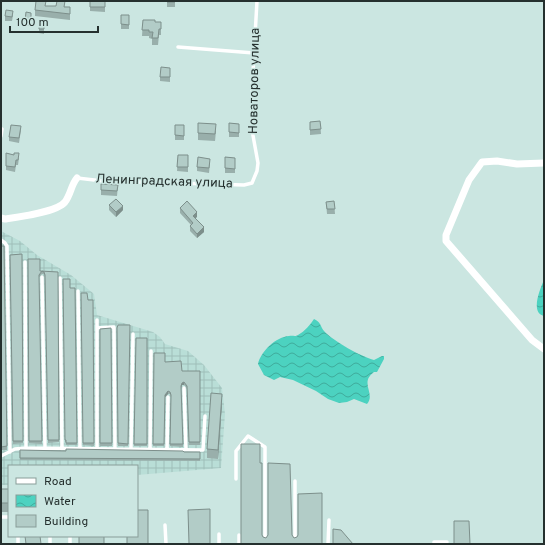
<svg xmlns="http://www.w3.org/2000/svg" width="545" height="545" font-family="Overpass,sans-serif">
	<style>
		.industrial { fill: url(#industrial-grid) }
		.water { fill: url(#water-waves) }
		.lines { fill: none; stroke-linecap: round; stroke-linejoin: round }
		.service { stroke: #fff; stroke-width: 3.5 }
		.minor { stroke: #fff; stroke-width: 7 }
		.wall { fill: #99afab }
		.shaded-wall { fill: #7d8f8b }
		.building { fill: #b2ccc7; stroke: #7d8f8b }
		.labels { text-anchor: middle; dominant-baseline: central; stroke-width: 3; stroke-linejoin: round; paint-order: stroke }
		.street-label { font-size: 13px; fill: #25302e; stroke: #cbe6e1 }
	</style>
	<defs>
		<pattern id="industrial-grid" width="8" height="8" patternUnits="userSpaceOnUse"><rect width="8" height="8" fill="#b9ded7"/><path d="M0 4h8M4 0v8" fill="none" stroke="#9fbfb9"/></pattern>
		<pattern id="water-waves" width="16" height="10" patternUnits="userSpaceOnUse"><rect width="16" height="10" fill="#4cd2c0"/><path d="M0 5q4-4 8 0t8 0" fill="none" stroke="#3fab9c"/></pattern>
	</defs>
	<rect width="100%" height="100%" fill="#cbe6e1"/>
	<path class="industrial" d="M1 231 20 241 37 255 71 275 94 294 97 315 153 332 160 337 165 344 188 351 204 365 222 388 225 414 221 468 137 475V466H9V485H1Z"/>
	<path class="water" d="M544 280V316C530 313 540 289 544 280Z
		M314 319C321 322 320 326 324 331 333 341 362 357 374 360L382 356H384V359L377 372H374C359 383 376 393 367 404L354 399 347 402 339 403 328 399 316 391 293 380 280 377 274 380 264 375 258 364C261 351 276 337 289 336 293 335 295 337 298 335 305 331 310 325 314 319Z"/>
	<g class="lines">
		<path class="service" d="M178 47 254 53
			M1 136 2 129
			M77 178 103 181 244 185 252 183 257 171 258 163 252 130V89L257 1
			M1 240 5 243 7 246 10 452
			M25 262 26 448
			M42 277 45 449
			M60 278 62 449
			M78 291 80 449
			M97 328 114 327 115 449
			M184 388 186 450
			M97 449V320
			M131 449 133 334
			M150 450 151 351
			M167 450 168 397
			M1 456 15 449 26 448 203 450 205 416
			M236 479V451L248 436 265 447V544
			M295 481V544
			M1 517H9
			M165 525 166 544
			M239 535V544
			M18 536V544
			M50 536V544
			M70 536V544
			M219 544V534
			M328 544 329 520
			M434 544V542H447"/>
		<path class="minor" d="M544 163 517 164 497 161 482 162 469 180 446 235V241L532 340 544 349
			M1 218 5 219C19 217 57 212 65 202 71 194 71 185 77 178"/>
	</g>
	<path class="wall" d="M90 1H105V12L90 11Z
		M167 1H175V7H167Z
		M46 6 70 7V20L35 16V10Z
		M26 12 31 13V26H25Z
		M13 15 12 21H5V16Z
		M121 15H129V29H121Z
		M143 20 155 22H161V35H159L158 45H152V39L149 38V36H142Z
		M39 21 44 26V34L39 33Z
		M170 72V82L160 81V77Z
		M320 121 321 134 310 135V122Z
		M229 123 239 124V137H229Z
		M175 125H184V140H175Z
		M21 130 19 143 9 141V137Z
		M216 131 215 141 198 140V133Z
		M6 153 19 158 18 165H16L15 172 6 170Z
		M178 155H188V172L177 171Z
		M225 157 235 158V173H225Z
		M210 163 209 173 197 171V167Z
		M101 184 118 185 117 196 101 195Z
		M334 201 335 214H327L326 202Z
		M109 205 123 210 116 217 109 210Z
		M180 208 197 217 195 218 204 232 197 238 190 231V226L191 225 180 213Z
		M1 246H4L7 450H1Z
		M22 254 23 443 13 444 10 255Z
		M28 259 40 271 58 272 59 442 48 443 45 277 44 274H42L39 277 42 444 29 443Z
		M63 279 70 288H75L77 445H66V442H65Z
		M81 293 88 300H93L94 446 83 445Z
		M130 325 128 446H118L117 330Z
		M111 328 112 446H100V329Z
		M136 338H147V446H134Z
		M154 353 165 362 182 371H200V445H189L187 388 184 385H182L181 388 183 447 170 446 171 397 170 394H168L165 397 164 446H153Z
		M222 403 218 459 207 458V449Z
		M20 450 200 452V461L20 460Z
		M1 489H9V512H1Z"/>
	<path class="shaded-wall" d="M123 206V210L116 217V212Z
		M197 212V217L193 220V216Z
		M204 227V232L197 238V234Z
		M184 382V385H182L181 388V386L182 383Z
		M168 391V394L165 397 164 446 165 395Z
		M222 394V403L218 459V450Z"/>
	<path class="building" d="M36 1H46L45 6H56L57 1H65L64 7H70V14L35 10Z
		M90 1H105V7H90Z
		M167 1H175V2H167Z
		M6 10 13 11 12 17 5 16Z
		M26 12 31 13V21H25Z
		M121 15H129V25L121 24Z
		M143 20H155V22H161V29H159L158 38H152L153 32H149V30H142Z
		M39 21H44V29H39Z
		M161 67 170 68V77H160Z
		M320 121 321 129 310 130V122Z
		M198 123 216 124 215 134 198 133Z
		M229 123 239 124V133L229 132Z
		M11 125 21 126 19 138 9 137Z
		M175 125H184V136L175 135Z
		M6 153 14 155V153H19L18 160H16L15 167 6 166Z
		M178 155H188V167H177Z
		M198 157 210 159 209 168 197 167Z
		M225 157 235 158V169L225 168Z
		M101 184 118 185 117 191 101 190Z
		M116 199 123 206 116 212 109 205Z
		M187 201 197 212 193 216 204 227 197 234 190 226 193 223 180 208Z
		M334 201 335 209H327L326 202Z
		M1 246H4L7 446 1 447Z
		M22 254 23 441H13L10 255Z
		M28 259H40V271L58 272 59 440H48L45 275 44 272 42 271 39 275 42 441H29Z
		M63 279H70V288H75L77 443H66V440H65Z
		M81 293H87L88 300H93L94 443H83Z
		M118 325H130L128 444 118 443 117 328Z
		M111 328 112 443H100V329Z
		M136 338H147V444H134Z
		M154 353H165V362L181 361 182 371H200V442H189L187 386 184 382 182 383 181 386 183 444H170L171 395 170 392 168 391 165 395 164 444H153Z
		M211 393 222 394 218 450 207 449Z
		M241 444H260V463H262V535L263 537 266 538 268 535V463L290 464 292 535 294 538 297 537 298 535V494L322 493V544H241Z
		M66 449 183 451 184 452H200V459L20 458V450L66 451Z
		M1 489H9V503H1Z
		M210 509V544H189L188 510Z
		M137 510H148V544H127V536H137Z
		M454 521H469L470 544H454Z
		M333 529 341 530 353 544H333Z
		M25 536H40L41 544H26Z
		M79 536H104V544H79Z"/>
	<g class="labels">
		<g class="street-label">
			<text transform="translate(255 81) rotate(-89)">Новаторов улица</text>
			<text transform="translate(164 182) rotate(2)">Ленинградская улица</text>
		</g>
	</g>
	<rect width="545" height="545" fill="none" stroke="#25302e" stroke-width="4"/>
	<rect x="8" y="465" width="130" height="72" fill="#cbe6e1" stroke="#899d99"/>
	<rect x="16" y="478" width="20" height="6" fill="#ffffff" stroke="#899d99"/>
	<text x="44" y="485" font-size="12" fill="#25302e">Road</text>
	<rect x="16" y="495" width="20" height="12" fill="url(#water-waves)" stroke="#899d99"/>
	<text x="44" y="505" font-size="12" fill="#25302e">Water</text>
	<rect x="16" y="515" width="20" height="12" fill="#b2ccc7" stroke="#899d99"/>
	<text x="44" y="525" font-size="12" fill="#25302e">Building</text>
	<path d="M10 26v6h88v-6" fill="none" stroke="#25302e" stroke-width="2"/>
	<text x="16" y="26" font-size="12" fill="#25302e" stroke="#cbe6e1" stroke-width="3" paint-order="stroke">100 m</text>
</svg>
